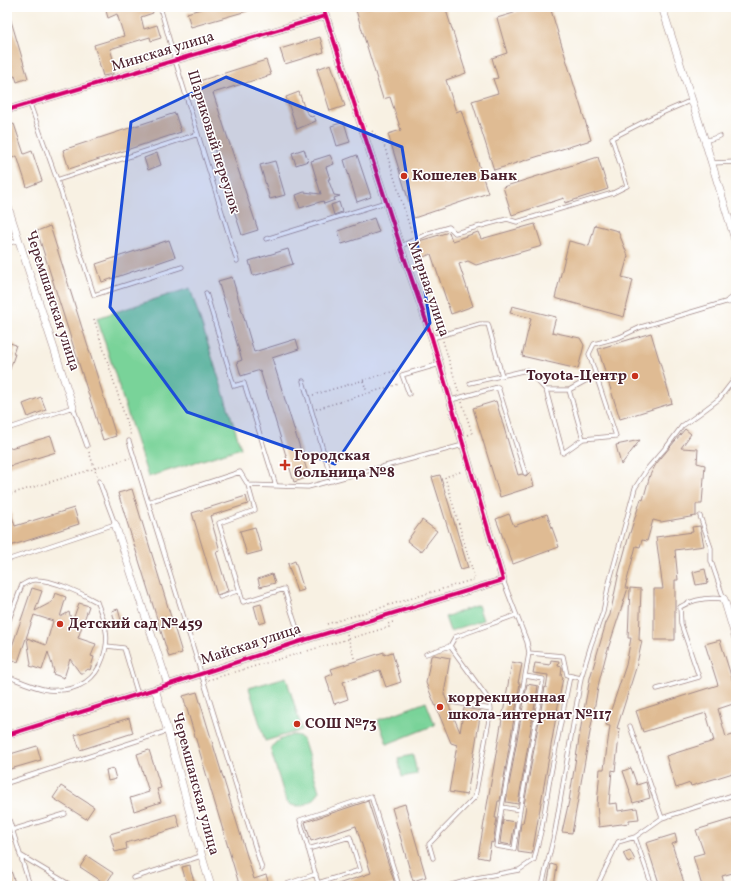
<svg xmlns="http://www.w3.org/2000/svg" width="743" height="893" font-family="Vollkorn,serif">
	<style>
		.green { fill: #79d399; stroke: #627962 }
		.building { fill: #dfbb93 }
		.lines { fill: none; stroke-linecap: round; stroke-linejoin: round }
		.lane-casing { stroke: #a18887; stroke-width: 5 }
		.street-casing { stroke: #a18887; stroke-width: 8 }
		.path { stroke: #a18887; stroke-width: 1.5; stroke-dasharray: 1 3; stroke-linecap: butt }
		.lane { stroke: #fff; stroke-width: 3.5 }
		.street { stroke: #fff; stroke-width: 7 }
		.cycleway-casing { stroke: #fff; stroke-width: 6 }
		.cycleway { stroke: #d6006c; stroke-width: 4 }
		.marked { fill: #1d4ed8; fill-opacity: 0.2; stroke: #1d4ed8; stroke-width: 3; stroke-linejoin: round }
		.poi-dot { fill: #c8321e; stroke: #fff; stroke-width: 1.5 }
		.labels { text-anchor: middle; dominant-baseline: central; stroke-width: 3; stroke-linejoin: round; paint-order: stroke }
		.street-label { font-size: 15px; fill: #4a1f2b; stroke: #fff }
		.poi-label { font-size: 15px; font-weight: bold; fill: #4a1f2b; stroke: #fff; text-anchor: start }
	</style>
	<rect width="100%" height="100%" fill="#fff"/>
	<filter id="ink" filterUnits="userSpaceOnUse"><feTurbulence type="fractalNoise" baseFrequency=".025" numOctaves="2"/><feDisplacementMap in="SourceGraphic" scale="8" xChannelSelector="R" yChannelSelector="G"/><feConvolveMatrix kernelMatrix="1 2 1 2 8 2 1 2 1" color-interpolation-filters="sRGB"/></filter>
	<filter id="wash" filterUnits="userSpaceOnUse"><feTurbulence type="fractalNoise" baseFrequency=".012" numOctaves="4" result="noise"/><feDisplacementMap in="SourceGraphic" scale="16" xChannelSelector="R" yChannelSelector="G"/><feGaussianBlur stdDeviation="0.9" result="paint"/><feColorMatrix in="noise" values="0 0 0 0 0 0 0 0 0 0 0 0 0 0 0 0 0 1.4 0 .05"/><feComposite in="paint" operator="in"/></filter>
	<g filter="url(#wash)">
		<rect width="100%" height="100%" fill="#f8f1e3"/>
		<path class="green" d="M190 288 241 448 148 477 97 318Z
			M478 605 483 620 450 631 445 617Z
			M286 677 302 730 265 741 249 688Z
			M426 702 435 725 387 744 378 720Z
			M292 735C298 735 301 736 304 742L319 791C316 803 295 812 286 801L271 751C273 740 283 739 292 735Z
			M413 755 417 774 402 777 398 758Z"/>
		<g id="blocks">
			<path class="building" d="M105 7H151L153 13 141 17 144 29 157 25 161 38 151 41 150 37 110 49 116 68 112 69 113 74 103 76 94 45 124 36 117 14 108 18Z
				M207 7H254V9L191 27 187 13Z
				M355 7H445L466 73 446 80 456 112 461 110 488 193 414 218 388 134 401 130 390 97 383 99Z
				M523 7H550L591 140 494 170 472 101 498 93 493 79 498 78 492 58 507 53 497 18 524 10Z
				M9 14 28 78 17 82 15 76 7 79V15Z
				M320 37 324 52 285 64 280 49Z
				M266 60 271 75 213 93 258 230 242 235 193 83Z
				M331 64 345 106 330 111 317 69Z
				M299 92 305 110 311 117 314 116 316 121 297 129 286 97Z
				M175 113 181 132 69 169 63 150Z
				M344 122 350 142 337 146 331 126Z
				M14 124 24 154 32 151 42 181 27 187 17 156 9 159 7 154V126Z
				M304 149 308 161 296 165 292 153Z
				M157 153 161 165 148 170 144 158Z
				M330 155 334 164 326 167 330 179H328L334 195 340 196 334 198 335 200 324 204 323 201 300 208 296 195 304 192 321 194 311 161Z
				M357 155 371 197 357 202 344 160Z
				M598 157 608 189 565 203 564 198 512 215 503 187Z
				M275 161 285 195 270 199 260 165Z
				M339 202 342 212 334 215 331 205Z
				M374 218 379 232 342 244 338 231Z
				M535 224 542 246 476 265 468 261 459 264 473 306 451 314 431 254 421 258 416 242 449 232 452 241 478 232 481 239Z
				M595 225 618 231 628 256 622 277 633 280 624 317 555 298 569 241 589 246Z
				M50 226 116 436 103 440 37 231Z
				M169 240 175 257 102 282 96 264Z
				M288 249 293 264 253 276 249 261Z
				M232 277 254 352 296 339 299 349 272 358 309 477 294 482 260 370 241 376 237 362 242 360 218 281Z
				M512 306 556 317 552 332 580 338 584 345 578 369 522 356 531 318 510 313Z
				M651 333 672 403 620 419 598 349Z
				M7 342 16 345 13 354H15L8 375Z
				M41 397 46 410 28 417 23 404Z
				M496 401 518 475 522 474 526 476 530 472 534 486 500 497 473 408Z
				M685 429 691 434 681 448 698 449 697 463 705 465 702 504H696V516L661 522 653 520 647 541 642 540 640 547 636 546 625 588H628L606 655 599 682 572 833 562 832 569 801 582 720 590 678 606 623 610 615 619 572 628 539 641 499 643 500 650 475 656 464Z
				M51 436 56 452 7 467V449Z
				M640 440 621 465 616 445Z
				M440 475 468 568 461 570 432 477Z
				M132 489 182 653 169 657 118 493Z
				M246 496 248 504 210 516 220 551 216 552 228 591 217 595 192 513Z
				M9 506 15 526 74 508 79 524 7 547V507Z
				M509 514 514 526 547 514 559 547 513 564 496 519Z
				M422 520 437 531 421 552 407 541Z
				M700 526 704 546 675 550 678 580H675V640H654V589H663L656 537 693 532 692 527Z
				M255 527 262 551 247 555 240 531Z
				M295 561 304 590 297 592 288 564Z
				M705 569 708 583 696 585 693 572Z
				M272 574 275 583 260 587 258 579Z
				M32 588 42 591 35 611 52 602 55 593 66 597 60 617 69 612 72 622 79 603 89 606 78 638 96 644 91 656 94 657 90 670 88 669 83 673H80L70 659 64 678 53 674 54 671 48 652 42 670 30 666 31 664 27 638 46 645 53 621 34 615 18 662 8 658Z
				M630 588 641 589 639 640 642 641 636 668 617 728 620 729 615 771 612 770 609 804 617 803 618 811 637 808 639 819 629 820V823L599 827 597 805 600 769H604L610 726 606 725 626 665 631 638H628Z
				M261 604 266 622 259 624 254 606Z
				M118 609 122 624 116 626 112 611Z
				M720 640 736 692V703L718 709 726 737 736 734V772L691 786 690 783 676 788 666 756 714 741 706 713 643 732 636 711 718 685 705 644Z
				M384 652V655L392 652 401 682 386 687 380 670 343 682 348 699 334 704 326 677 333 674 331 669Z
				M434 655 450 658 444 694 460 732 464 708 481 711 467 795 449 792 457 745 451 743 426 683 431 656Z
				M551 660 559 661 558 666 562 667 561 676 563 677 532 854 518 852V847L521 823H523L526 806 524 805 545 687 546 688 548 675 533 673 535 663 550 665Z
				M512 662 522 664 518 683H520L500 801H498L495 818H497L493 843 491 842 488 859 478 857Z
				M527 684 538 686 518 804 506 802Z
				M197 692 254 879 266 875 270 886H237V884H239L183 696Z
				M129 718 133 733 80 750 75 735Z
				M37 746 41 760 7 770V755Z
				M149 750 161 788 157 789 161 802 134 811 130 798 149 792 137 754Z
				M113 768 116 779 108 781 106 770Z
				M631 768 637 785 646 782 650 798 633 803 629 791H630L623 771Z
				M61 786 94 807 86 819 53 798Z
				M368 801 395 884 388 886H335V885L371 873 356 826 311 841 305 822Z
				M405 804 426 877 413 881 392 808Z
				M176 814 180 827 126 843 127 849 115 852 110 834Z
				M732 819 736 832V872L722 876 725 886H702L693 856 704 853 696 830Z
				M503 820 515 822 511 845 500 843Z
				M675 834 677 842 672 844 685 886H660L646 843Z
				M630 850 635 860 628 863 623 853Z
				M87 856 113 873 106 884 80 867Z
				M7 861H8L16 886H7Z
				M551 864 557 866 554 886H547Z
				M190 865 191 872 196 886H187L182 867Z"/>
		</g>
	</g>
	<g filter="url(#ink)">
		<use href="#blocks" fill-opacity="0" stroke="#a18887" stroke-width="1"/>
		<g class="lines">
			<g class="lane-casing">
				<path id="lane" d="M160 7 175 60 237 261
					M30 104 57 180 94 295 182 267
					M705 141 720 136
					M712 163 736 162
					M57 180 198 134
					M266 239 386 202
					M7 244 19 240
					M401 246 429 233 449 227 455 233 507 219 517 222 613 193 627 186 612 138 655 116 692 100
					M206 293 234 386 244 383 276 486
					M432 338 480 324H488L502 376
					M303 381 332 481
					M470 383 527 370 546 390H569L596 375
					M546 390 563 453 583 439 616 436 589 354 594 344 620 337 641 327 729 301
					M569 390 583 439
					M409 394 402 375 440 364
					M451 400 498 387 525 473
					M7 429 73 407 87 446
					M129 441 262 869
					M248 485 255 510 219 523 243 602 284 589 301 641
					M148 502 240 472 248 485 308 487 463 445
					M7 560 115 524 99 481
					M503 580 527 642 529 653 563 656 567 675 581 678
					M220 597 240 590
					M7 625 22 585C26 583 30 580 34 580 52 579 81 593 97 602 100 611 105 621 106 631 108 641 106 649 103 658 94 684 74 692 48 690 34 688 20 681 7 676
					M107 646 124 648 138 695
					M426 654 450 646
					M525 676 543 679 520 810 502 807 529 653
					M657 689 699 677 681 624 680 607C694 599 708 597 724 599L711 561V548L700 516
					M451 702 491 709
					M630 726 662 818
					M7 783 167 731
					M502 807 496 846 514 849 520 810
					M7 813 30 886
					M12 830 65 814
					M635 837 652 886
					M308 849 350 837 360 870 318 883 300 820 371 796 399 886
					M20 855 72 886
					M433 858 429 844 475 797 491 709 489 700 450 646 455 637 516 615
					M133 878 201 856
					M281 886 316 874
					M448 886 476 878 519 870 534 860 542 827 550 778 570 676
					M542 886 555 831 581 678 591 645 603 612 608 587 635 488 647 469 668 445 682 426 699 414 719 399 736 377
					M597 886 618 842 635 837 662 818 736 794"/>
			</g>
			<g class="street-casing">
				<path id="street" d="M662 7 705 141 736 243
					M7 110 325 16
					M7 204 73 407
					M729 301 736 296
					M115 524 168 685
					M724 599 736 639
					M155 689C176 754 190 821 211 886
					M7 735 155 689 301 641 503 580 432 338 403 254 323 7"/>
			</g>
			<path class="path" d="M372 131 384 145 412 234
				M414 246V252L440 330
				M94 319 131 436
				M443 341 459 393
				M363 381 367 392
				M313 395 398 370
				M462 402 472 433 468 435
				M316 409 399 384
				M89 452 97 476
				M7 495 130 458
				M327 624 475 579 445 477 463 471
				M347 634 355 661
				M203 664 260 646
				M208 680 389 627 388 624 393 622"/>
			<use href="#lane" class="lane"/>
			<use href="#street" class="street"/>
			<g class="cycleway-casing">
				<path id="cycleway" d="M7 110 325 16
					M7 735 155 689 301 641 503 580 432 338 403 254 323 7"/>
			</g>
			<use href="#cycleway" class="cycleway"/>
		</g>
	</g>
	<path class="marked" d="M226 77 402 147 430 323 335 464 187 412 110 307 131 122Z"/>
	<g class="poi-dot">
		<circle cx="404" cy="176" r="4"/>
		<circle cx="635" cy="376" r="4"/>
		<path d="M283 459h4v4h4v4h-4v4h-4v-4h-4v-4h4z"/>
		<circle cx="60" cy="624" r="4"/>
		<circle cx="440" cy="707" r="4"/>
		<circle cx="297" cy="724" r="4"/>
	</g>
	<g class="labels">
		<g class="street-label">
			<text transform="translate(163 52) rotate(-17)">Минская улица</text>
			<text transform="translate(213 142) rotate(73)">Шариковый переулок</text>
			<text transform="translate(428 289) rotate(71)">Мирная улица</text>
			<text transform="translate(52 301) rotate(72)">Черемшанская улица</text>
			<text transform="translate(251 645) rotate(-18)">Майская улица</text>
			<text transform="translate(195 784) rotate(75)">Черемшанская улица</text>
		</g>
		<g class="poi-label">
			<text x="412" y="176">Кошелев Банк</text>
			<text x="627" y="376" text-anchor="end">Toyota-Центр</text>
			<text x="294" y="456">Городская<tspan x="294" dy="17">больница №8</tspan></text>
			<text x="68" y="624">Детский сад №459</text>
			<text x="448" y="698">коррекционная<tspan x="448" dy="17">школа-интернат №117</tspan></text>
			<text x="305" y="724">СОШ №73</text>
		</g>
	</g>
	<rect width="743" height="893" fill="none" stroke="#fff" stroke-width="24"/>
</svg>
